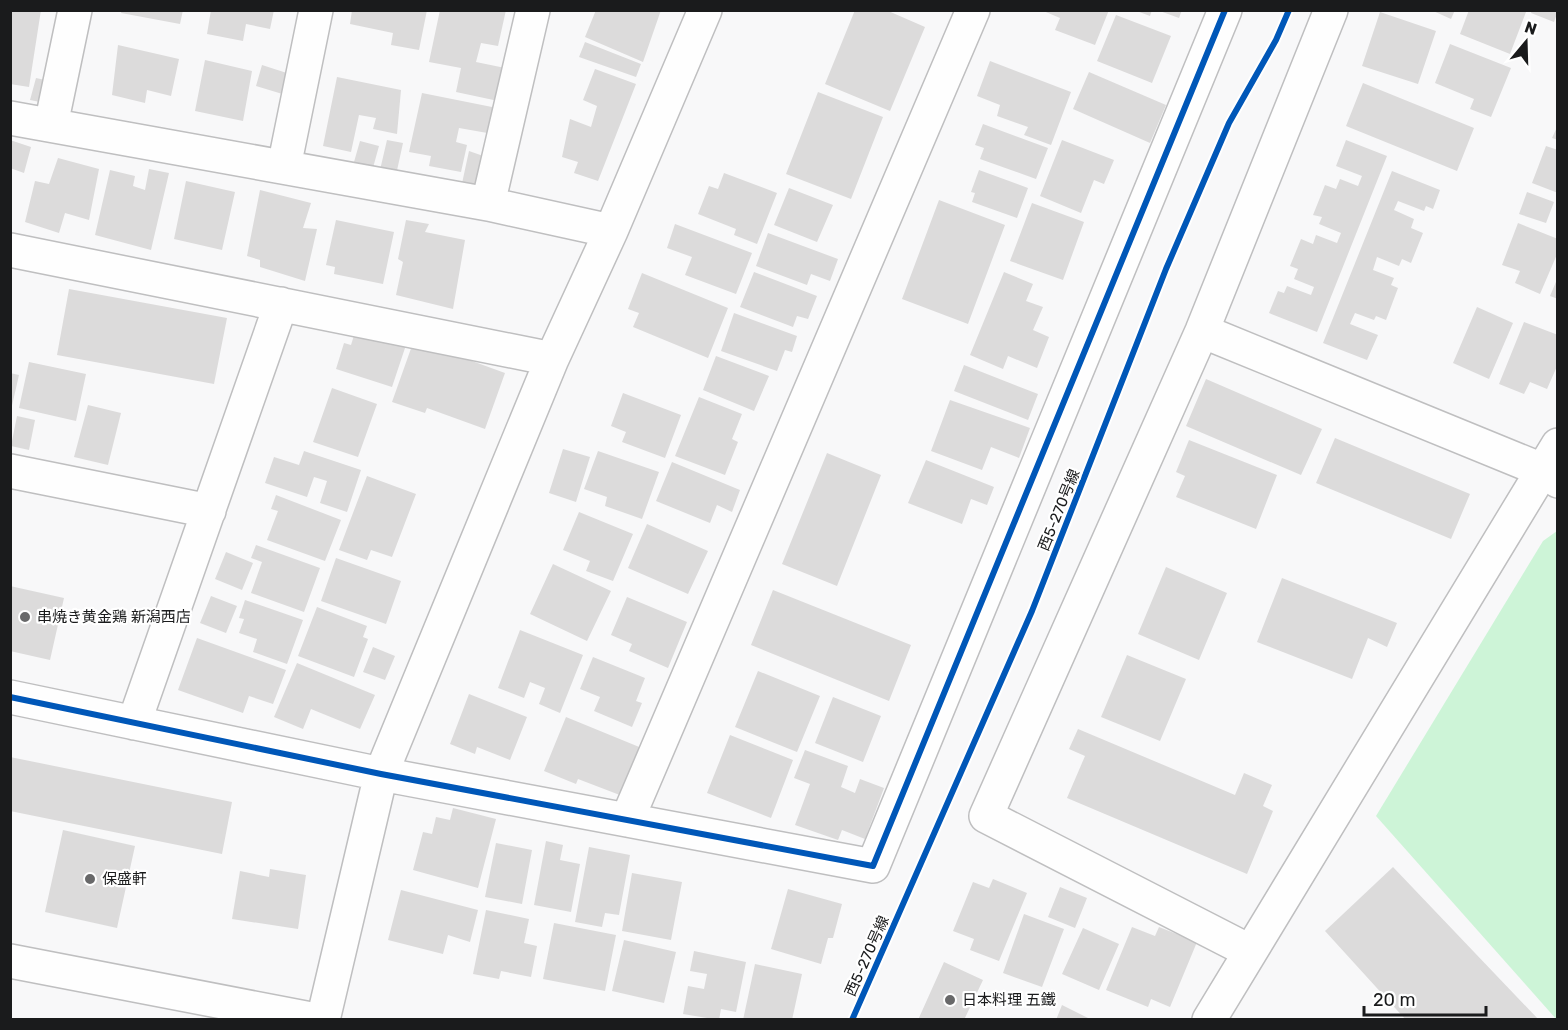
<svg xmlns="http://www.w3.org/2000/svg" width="1568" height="1030" font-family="Rubik,'Noto Sans JP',sans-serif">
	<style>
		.green { fill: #cdf4d7 }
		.building { fill: #dcdbdb }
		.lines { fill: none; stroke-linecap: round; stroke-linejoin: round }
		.minor-casing { stroke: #bfbfc0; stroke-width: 36 }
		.tertiary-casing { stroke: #bfbfc0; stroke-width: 36 }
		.minor { stroke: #fefefe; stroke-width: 33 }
		.tertiary { stroke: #fefefe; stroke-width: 33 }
		.cycleway-casing { stroke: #fff; stroke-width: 10 }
		.cycleway { stroke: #0057b8; stroke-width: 6 }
		.poi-dot { fill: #686869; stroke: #fff; stroke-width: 2 }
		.labels { text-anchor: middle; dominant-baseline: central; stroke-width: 4.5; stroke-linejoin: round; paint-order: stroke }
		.street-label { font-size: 15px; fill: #1a1b1c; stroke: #fff }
		.poi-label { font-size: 15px; fill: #1a1b1c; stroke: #fff; text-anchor: start }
	</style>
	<rect width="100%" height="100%" fill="#f8f8f9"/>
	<path class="green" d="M1557 531 1558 1019 1557 1020 1376 816 1543 541Z"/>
	<path class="building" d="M10 10H41L29 87 10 84Z
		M122 10H183L180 24 121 13Z
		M211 10H274L270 29 246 24 243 41 207 34Z
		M352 10H427L419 50 391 45 393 33 350 24Z
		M440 10H506L498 46 481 43 476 62 510 69 503 102 456 92 461 68 429 62Z
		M596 10H661L643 62 585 37Z
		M855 10H886L925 27 890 111 825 84Z
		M1041 10H1109L1095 45 1055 30 1060 18Z
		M1134 10H1152L1150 16Z
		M1157 10H1182L1179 18Z
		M1431 10H1455L1451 19Z
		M1469 10 1526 12 1510 54 1460 34Z
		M1532 10H1558V11L1554 22 1531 13Z
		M1380 12 1436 31 1418 84 1362 66Z
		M1116 15 1171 36 1152 83 1097 61Z
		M585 42 641 64 636 77 579 57Z
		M1450 44 1511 68 1491 117 1470 109 1474 99 1435 83Z
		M118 45 179 59 171 96 147 90 145 103 112 95Z
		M205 60 252 71 243 121 195 111Z
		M990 61 1071 92 1051 145 1024 135 1028 127 997 116 1000 105 977 96Z
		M262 65 293 75 289 96 256 86Z
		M595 69 636 84 598 181 574 173 578 162 562 157 570 119 591 127 597 106 583 100Z
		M1089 72 1166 105 1150 143 1073 109Z
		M337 77 401 90 397 134 373 129 376 118 359 115 351 152 323 146Z
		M36 78 54 82 50 104 30 100Z
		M1363 83 1474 128 1457 171 1346 126Z
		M818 92 883 117 851 199 786 174Z
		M422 93 497 108 493 134 459 128 456 142 467 145 461 172 429 166 431 156 409 152Z
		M983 124 1048 148 1036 179 980 159 984 148 975 145Z
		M1558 125V140L1552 138Z
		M10 140 31 147 24 173 10 168Z
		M387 140 403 143 396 175 380 170Z
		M1062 140 1114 160 1104 184 1094 180 1081 213 1040 196Z
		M1346 140 1387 156 1317 332 1269 313 1278 291 1284 293 1287 286 1311 295 1314 287 1294 279 1298 269 1290 266 1301 239 1313 244 1316 235 1337 243 1341 233 1319 224 1322 217 1313 215 1325 185 1336 189 1340 179 1358 186 1362 176 1336 166Z
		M360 141 379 146 371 175 352 169Z
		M1546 146 1558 150V193L1532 183Z
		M469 151 489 158 480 193 461 188Z
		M58 158 99 169 89 220 65 213 59 233 25 222 35 181 49 184Z
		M149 169 169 173 151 250 95 235 110 170 135 176 133 186 145 190Z
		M979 170 1028 188 1017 218 972 202 975 193 971 192Z
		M1392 171 1440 190 1433 209 1426 206 1424 211 1398 201 1394 210 1414 219 1411 228 1423 233 1411 263 1402 259 1399 266 1377 257 1373 270 1394 278 1391 285 1398 288 1386 320 1376 316 1374 320 1355 313 1350 324 1378 335 1367 360 1323 343Z
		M724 173 777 193 757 244 734 235 736 229 698 214 709 186 718 189Z
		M186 181 235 192 222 250 174 239Z
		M789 188 833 205 817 242 774 225Z
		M260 190 311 203 303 228 317 229 305 281 260 267V260L247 256Z
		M1527 192 1554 202 1546 223 1519 214Z
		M939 200 1005 225 968 324 902 299Z
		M1032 203 1084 222 1063 280 1010 261Z
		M336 220 394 232 383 284 334 274 335 267 326 265Z
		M406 220 429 224 425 232 465 240 453 309 396 295 403 262 398 259Z
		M1518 223 1558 239V252L1540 294 1515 283 1520 271 1502 265Z
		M675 224 752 253 736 294 685 275 692 257 667 248Z
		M768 233 838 259 830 281 811 274 807 285 756 266Z
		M754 272 817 296 808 319 797 316 793 327 740 307Z
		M1004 272 1033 284 1026 301 1043 307 1033 330 1049 337 1037 368 1008 356 1003 369 970 355Z
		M642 273 728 308 708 358 633 327 639 313 628 309Z
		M1558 277V299L1550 296Z
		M69 289 227 318 214 384 57 355Z
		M1477 307 1513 323 1489 379 1453 363Z
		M734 313 797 336 792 352 785 350 777 371 721 351Z
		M1524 322 1558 335V364L1547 389 1530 382 1524 394 1499 384Z
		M356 329 406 345 392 387 336 369 344 343 351 345Z
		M414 340 505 373 485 429 427 408 425 413 392 402Z
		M716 356 769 376 754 411 703 390Z
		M29 362 86 374 76 421 19 408Z
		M964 365 1038 394 1028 420 954 391Z
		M10 373 19 375 11 410H10Z
		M1206 379 1322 429 1301 475 1186 426Z
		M332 388 377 404 358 457 313 442Z
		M623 393 681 415 665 458 622 442 626 432 611 426Z
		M699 397 742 414 732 439 738 442 725 475 675 456Z
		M950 400 1030 428 1019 458 991 447 982 470 931 451Z
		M88 405 121 413 108 465 74 457Z
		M17 416 35 420 29 450 11 446Z
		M1335 438 1470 494 1451 539 1316 483Z
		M1189 440 1277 475 1256 529 1176 497 1185 476 1176 472Z
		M563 449 590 457 576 502 549 493Z
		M304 451 361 470 347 512 320 503 327 481 314 477 307 497 265 483 274 457 299 465Z
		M598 451 659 472 642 519 605 506 607 497 584 489Z
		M827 453 881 475 837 586 782 564Z
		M926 460 994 487 987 505 971 499 962 524 908 503Z
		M672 462 740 490 732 512 717 505 710 523 656 501Z
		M367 476 416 494 392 557 371 550 367 560 339 550Z
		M276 495 341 520 325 561 267 540 278 511 271 509Z
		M579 512 633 534 613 581 586 571 590 561 563 550Z
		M647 524 708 551 688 594 628 568Z
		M256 545 320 568 304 612 251 593 262 562 251 558Z
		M226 552 253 563 242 590 215 579Z
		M336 558 401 581 386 624 321 601Z
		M553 564 611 591 587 641 530 614Z
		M1166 567 1227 593 1199 660 1138 634Z
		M1282 578 1397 623 1387 647 1368 638 1352 679 1257 642Z
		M10 586 64 598 50 660 10 651Z
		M773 590 911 645 889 701 751 645Z
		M211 596 237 606 226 633 200 623Z
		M627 597 687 622 668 668 629 651 632 644 611 635Z
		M245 600 303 620 287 664 253 652 257 639 239 633 244 619 239 618Z
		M317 607 367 626 363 637 368 639 354 677 298 656Z
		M520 630 583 655 560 713 539 704 545 688 530 682 524 698 498 688Z
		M197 638 286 670 273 704 249 696 243 713 178 690Z
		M373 647 395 656 385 680 363 672Z
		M1127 655 1186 679 1160 741 1101 717Z
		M593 657 645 678 636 701 642 703 632 727 594 711 600 697 580 689Z
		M297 663 375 695 360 729 311 709 303 729 274 717Z
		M758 671 820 696 797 752 735 727Z
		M469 694 527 717 510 760 477 747 475 754 450 744Z
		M833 697 881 716 863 762 815 743Z
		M566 717 649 751 625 797 578 779 576 784 544 771Z
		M1078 729 1235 795 1244 773 1272 785 1263 806 1273 811 1247 874 1067 798 1085 756 1069 749Z
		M730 735 793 760 771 818 707 793Z
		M805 750 848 766 841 787 855 793 860 779 884 788 865 839 842 830 838 840 795 825 810 784 794 778Z
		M10 757 232 802 222 854 10 811Z
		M453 808 496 819 478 888 413 870 423 832 432 834 436 817 450 820Z
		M63 830 135 846 117 928 45 912Z
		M546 841 563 845 560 860 580 864 571 912 534 905Z
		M496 843 532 850 522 904 485 897Z
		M589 847 630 855 619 915 605 913 602 927 575 922Z
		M1393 867 1539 1020H1406L1325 931Z
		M270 869 306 875 298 929 232 919 240 871 269 877Z
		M632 873 682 882 671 940 622 931Z
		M993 879 1027 893 999 961 970 950 974 939 953 931 973 882 989 888Z
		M1060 887 1087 898 1075 928 1048 917Z
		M788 889 842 904 833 938H828L821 964 771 949Z
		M401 890 478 910 470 942 448 935 443 954 388 940Z
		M486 910 529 919 524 943 537 946 531 977 501 971 499 979 473 974Z
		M1024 914 1064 929 1042 987 1003 973Z
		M554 923 616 935 605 991 543 979Z
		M1132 927 1155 936 1159 927 1197 942 1170 1007 1151 999 1148 1007 1106 990Z
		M1083 928 1119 944 1099 990 1062 974Z
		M624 940 676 952 664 1003 612 991Z
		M694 951 746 962 736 1012 721 1009 719 1020 683 1014 688 986 704 989 707 974 690 971Z
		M944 962 983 980 964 1020H918Z
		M755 964 802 974 792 1020H743Z
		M1062 1005 1092 1020H1056Z"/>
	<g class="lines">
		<g class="minor-casing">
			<path id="minor" d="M533 10 488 204 611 231
				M10 118 488 204
				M51 125 75 10
				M284 167 316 10
				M10 250 552 359
				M1202 331 1542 470 1558 481
				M10 471 209 511
				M10 697 381 774 873 866 1225 10
				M134 723 281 304
				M627 820 973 10
				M1249 951 986 816 1202 331 1331 10
				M323 1020 381 774 552 359 611 231 705 10"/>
		</g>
		<g class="tertiary-casing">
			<path id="tertiary" d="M10 961 316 1020
				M1209 1020 1558 445"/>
		</g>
		<use href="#minor" class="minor"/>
		<use href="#tertiary" class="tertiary"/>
		<g class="cycleway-casing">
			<path id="cycleway" d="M10 697 381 774 873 866 1225 10
				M852 1020 1032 611 1166 269 1229 123 1276 40 1289 10"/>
		</g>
		<use href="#cycleway" class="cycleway"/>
	</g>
	<g class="poi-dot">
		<circle cx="25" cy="617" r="6"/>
		<circle cx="90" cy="879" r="6"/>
		<circle cx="950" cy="1000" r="6"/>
	</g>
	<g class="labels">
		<g class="street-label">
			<text transform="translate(1059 510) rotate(-68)">西5-270号線</text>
			<text transform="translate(867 956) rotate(-66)">西5-270号線</text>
		</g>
		<g class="poi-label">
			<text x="37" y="617">串焼き黄金鶏 新潟西店</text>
			<text x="102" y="879">保盛軒</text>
			<text x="962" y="1000">日本料理 五鐵</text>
		</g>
	</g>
	<rect width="1568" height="1030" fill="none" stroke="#1a1b1c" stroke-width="24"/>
	<g transform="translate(1526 42) rotate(19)" stroke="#ffffff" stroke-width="4.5" paint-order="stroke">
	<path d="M0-4.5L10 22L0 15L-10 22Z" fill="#1a1b1c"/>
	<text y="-9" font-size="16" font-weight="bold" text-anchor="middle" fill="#1a1b1c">N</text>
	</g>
	<path d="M1364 1006v9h122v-9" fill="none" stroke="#1a1b1c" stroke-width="3"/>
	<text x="1373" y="1006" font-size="18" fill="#1a1b1c" stroke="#ffffff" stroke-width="4.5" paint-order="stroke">20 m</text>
</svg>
